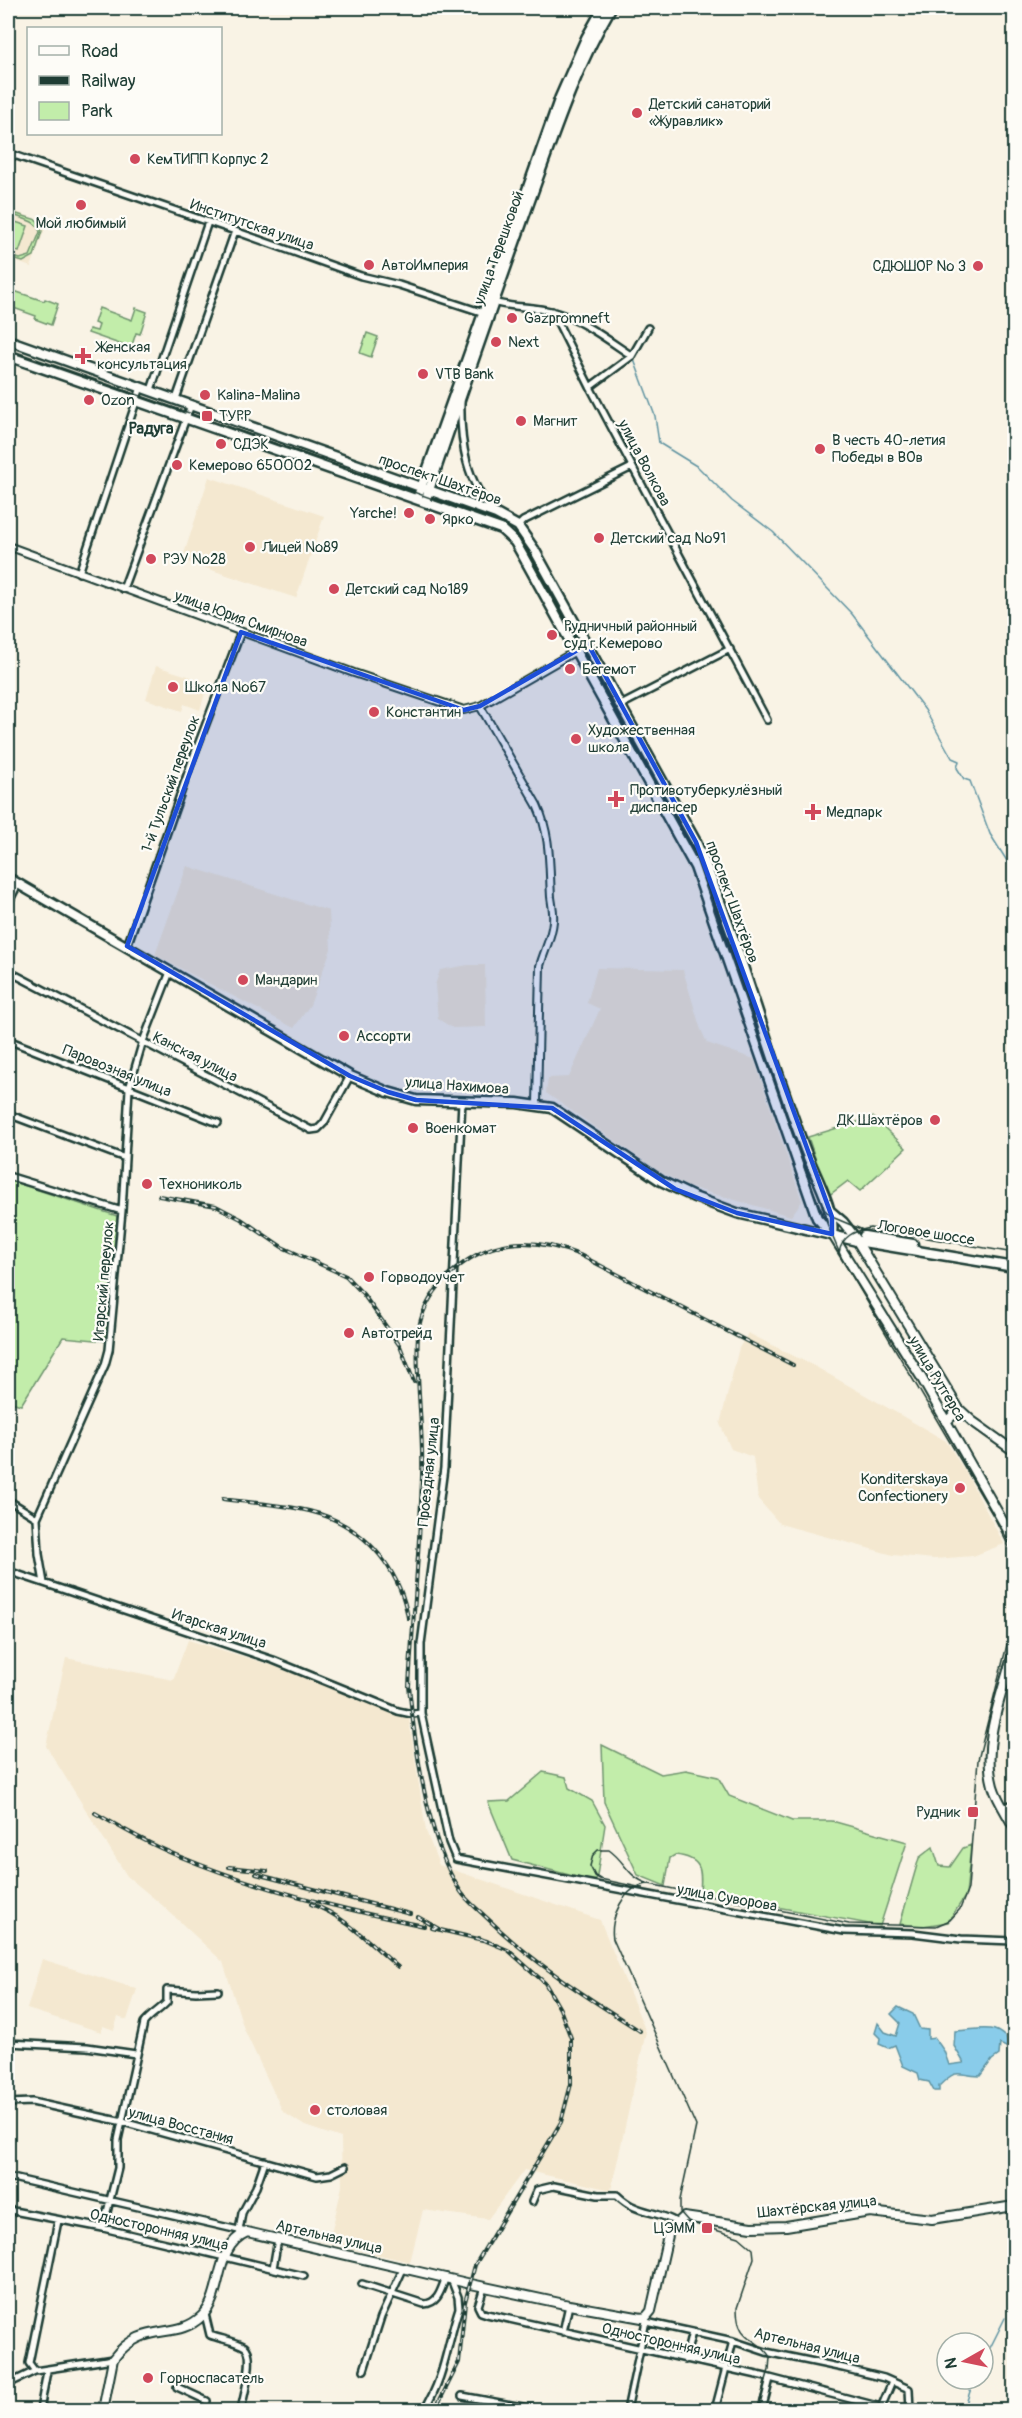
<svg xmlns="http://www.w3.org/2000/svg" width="1022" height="2418" font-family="Pangolin,sans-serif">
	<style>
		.built { fill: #f4e8d0 }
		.green { fill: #c2edaa; stroke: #70956f; stroke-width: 1.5 }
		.water { fill: #89ccea; stroke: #5f93a1; stroke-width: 1.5 }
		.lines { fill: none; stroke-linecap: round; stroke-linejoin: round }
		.stream { stroke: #5f93a1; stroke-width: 1.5 }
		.minor-casing { stroke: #1f3d34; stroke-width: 10 }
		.tertiary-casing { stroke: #1f3d34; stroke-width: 10 }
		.secondary-casing { stroke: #1f3d34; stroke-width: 12 }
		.primary-casing { stroke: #1f3d34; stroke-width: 13 }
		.minor { stroke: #fdfcf7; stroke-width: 5 }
		.tertiary { stroke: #fdfcf7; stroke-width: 6 }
		.secondary { stroke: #fdfcf7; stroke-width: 8 }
		.primary { stroke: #fdfcf7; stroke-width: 8 }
		.tram { stroke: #1f3d34; stroke-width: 1.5 }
		.rail-casing { stroke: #1f3d34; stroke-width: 4 }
		.rail { stroke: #fdfcf7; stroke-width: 1.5; stroke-dasharray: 4.5; stroke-linecap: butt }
		.marked { fill: #1d4ed8; fill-opacity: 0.2; stroke: #1d4ed8; stroke-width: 4.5; stroke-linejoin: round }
		.poi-dot { fill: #d1495b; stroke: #fdfcf7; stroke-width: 2 }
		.labels { text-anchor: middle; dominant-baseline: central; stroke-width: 4.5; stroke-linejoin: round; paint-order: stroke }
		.poi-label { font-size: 15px; fill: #1f3d34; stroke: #fdfcf7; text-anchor: start }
		.street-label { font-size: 15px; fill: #1f3d34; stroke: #fdfcf7 }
		.neighbourhood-label { font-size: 16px; font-weight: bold; fill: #1f3d34; stroke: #fdfcf7 }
	</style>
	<rect width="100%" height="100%" fill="#f9f3e5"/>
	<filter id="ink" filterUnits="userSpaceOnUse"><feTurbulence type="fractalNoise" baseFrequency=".0167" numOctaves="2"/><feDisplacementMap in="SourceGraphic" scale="12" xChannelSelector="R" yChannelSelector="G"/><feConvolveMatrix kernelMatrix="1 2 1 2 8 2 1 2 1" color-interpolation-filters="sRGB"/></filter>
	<g filter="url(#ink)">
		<path class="built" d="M8 209 47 223 31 267 8 259Z
			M209 477 324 516 296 598 182 560Z
			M156 666 191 677 189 684 206 690 200 710 184 704 182 711 146 699Z
			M187 866 329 911 331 949 310 1005 294 1028 155 955Z
			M468 965H485L486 1027 453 1028 438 1019 435 985 440 970Z
			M597 968 683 970 700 1027 707 1043 754 1059 802 1201 791 1216 686 1186 657 1170 546 1093 548 1078 569 1077 600 1009 587 1003Z
			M748 1333 816 1367 946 1441 967 1475 1004 1544 973 1556 934 1559 893 1555 780 1524 758 1499 753 1457 731 1449 720 1424 739 1348Z
			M188 1640 271 1665 409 1719 426 1831 439 1865 600 1920 646 2032 611 2190 524 2170 488 2219 423 2210 410 2262 329 2243 342 2186 341 2138 305 2126 283 2112 244 2029 223 1962 162 1905 127 1876 46 1746 66 1658 173 1680Z
			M1014 1673V1790L1005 1766V1710Z
			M42 1959 137 1989 127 2020 118 2017 114 2030 103 2026 101 2032 27 2009Z"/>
		<path class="green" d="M17 214 37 220 42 231 34 256 23 262 8 258V255L20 259 30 256 40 232C37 221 26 220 16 216L8 220V216Z
			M9 220 28 226 19 252 8 248Z
			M8 289 44 301 45 299 58 304 51 325 35 319 36 316 8 306Z
			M99 308 132 320 136 308 147 312 140 334 136 333 131 348 88 333 89 329 97 331 99 325 94 323Z
			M367 333 378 337 371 357 360 353Z
			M873 1117 906 1148 860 1191 848 1181 828 1196 808 1137Z
			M8 1180 117 1216 106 1341 63 1337 21 1405 8 1401Z
			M602 1745 661 1774 686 1770 718 1777 729 1796 792 1821H832L907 1842 880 1926 700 1893C702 1869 702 1858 675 1855L670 1858 665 1886 638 1875 604 1802Z
			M543 1772 566 1777 569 1788 592 1801 605 1825 596 1882 512 1860 488 1802 509 1801Z
			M971 1845 966 1895 948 1922 923 1926 900 1924 919 1858 933 1847 939 1866 950 1867 963 1848Z"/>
		<path class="water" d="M898 2007 913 2014 920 2029 928 2030V2039L935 2038 944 2051 949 2065 964 2063 954 2046 955 2031C983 2030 996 2020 1014 2048H1008L1000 2044 999 2055 992 2060 980 2076C957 2076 959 2066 939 2086V2091H934L929 2082 920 2080 918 2073 903 2066 895 2045 888 2048 879 2044 880 2038 875 2033 878 2023 885 2032 896 2036 900 2023 891 2014Z"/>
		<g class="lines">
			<path class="stream" d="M633 357 655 416 659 443 698 467 732 501 773 532 852 614 925 710 952 758 959 761 957 768 964 779 970 781 990 834 1014 872
				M983 2362 1005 2318
				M964 2410 974 2379"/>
			<g class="minor-casing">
				<path id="minor" d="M8 153 235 231 361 276 399 285 484 313
					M493 302C512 308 534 306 554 312 582 320 608 340 632 356L648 328
					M552 311 590 387 767 720
					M590 387 632 356
					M151 390 208 222
					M176 399 235 231
					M461 402C460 442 466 483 495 513
					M518 526 523 521 632 467
					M79 573 141 387
					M123 589 191 405
					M621 705 730 649
					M8 904 18 884
					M127 946 193 758 241 632
					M8 971 311 1130 318 1129 324 1123 350 1076
					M8 1040 218 1123
					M462 1101 444 1468 421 1644V1713L449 1842 456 1859 844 1931 913 1933 961 1939 1014 1941
					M8 1114 125 1158
					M8 1176 122 1211
					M8 1500 37 1518
					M8 1571 273 1660 398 1711 412 1714 421 1713
					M44 1583 39 1554 37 1518 105 1365 109 1350 122 1211 129 1089 142 1044 170 972
					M1003 1807 1014 1804
					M8 2043 87 2047 136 2054
					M8 2103 32 2102 123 2122 317 2176 331 2174 345 2167
					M8 2177 247 2232
					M532 2202 537 2190 554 2186 598 2195H617C638 2215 653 2209 676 2222
					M8 2210 103 2228 304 2276
					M103 2228 118 2168V2140L144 2023C150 2015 160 2010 167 2002V1990L196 1992 218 1991
					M239 2231 242 2213 256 2187 265 2161
					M273 2268 278 2239
					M362 2284 424 2304C439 2303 441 2289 446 2277
					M484 2287 478 2306 481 2312 487 2314 766 2377 881 2407
					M205 2314 210 2335C220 2339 236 2341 245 2347 256 2355 243 2398 241 2410
					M646 2322 733 2341 766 2352 843 2368 884 2378 909 2389 910 2410
					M563 2332 569 2305
					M685 2360 692 2332
					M364 2370 381 2317 404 2267
					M35 2371 29 2363 58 2221
					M8 2384 35 2371 113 2359
					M177 2387 207 2401 205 2410
					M462 2396 539 2410
					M40 2410 47 2371
					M424 2410C445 2377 447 2344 459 2308L458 2297 451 2279
					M627 2410 646 2321
					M715 2410 733 2341
					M762 2410 770 2379
					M880 2410 892 2382"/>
			</g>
			<g class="tertiary-casing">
				<path id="tertiary" d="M8 546 354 673 464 710 480 706 588 644
					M480 706 537 805C551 836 549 864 551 897 552 905 554 913 553 921 552 937 544 951 540 966L537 1104"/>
			</g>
			<g class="secondary-casing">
				<path id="secondary" d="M832 1234 921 1377 1014 1541
					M857 1241 959 1409 972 1421 1014 1451
					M946 1422 959 1409
					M1014 1650C1003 1692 981 1742 993 1786 997 1800 1007 1814 1014 1827
					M103 2410 113 2359C143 2319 175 2342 202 2316 224 2295 213 2247 247 2232L471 2284 569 2305 642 2318 646 2317 651 2311 669 2231 684 2217 752 2227 786 2226 870 2212 932 2219 1014 2206"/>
			</g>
			<g class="primary-casing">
				<path id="primary" d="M8 340 496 514 518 526 534 549 696 842C740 942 767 1050 806 1152 814 1173 836 1212 832 1234
					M8 356 501 529 515 542 523 556 695 867 817 1218 832 1234
					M417 499 560 97 586 38 603 8
					M425 502C458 404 492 307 527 209 552 140 574 71 611 8
					M8 878 350 1076 388 1092 416 1100 517 1103 552 1108 661 1181 694 1197 737 1213 857 1241 1014 1267
					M829 1210 843 1222 857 1240
					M864 1236 913 1244"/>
			</g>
			<use href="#minor" class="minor"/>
			<use href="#tertiary" class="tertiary"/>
			<use href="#secondary" class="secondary"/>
			<use href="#primary" class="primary"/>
			<path class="tram" d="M8 349 504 524 518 536 695 856 807 1176 842 1259 994 1517 1012 1553 1014 1566
				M822 1207 832 1217 863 1230
				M839 1253C842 1236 854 1231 870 1228L1014 1253
				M643 1888 600 1879 595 1876 590 1866 593 1855 598 1850H609C626 1862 627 1877 649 1884
				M757 2410 769 2370 770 2357C757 2335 737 2343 737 2308L754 2258 753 2249 739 2237 695 2224 688 2221 680 2212V2200L696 2126 613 1939C609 1918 624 1885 649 1884L849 1924 936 1926 950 1920 960 1909 968 1889 978 1760 1014 1617"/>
			<g class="rail-casing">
				<path id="rail" d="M159 1196 216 1206 241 1219 282 1247 346 1276 363 1294 400 1346 414 1382
					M223 1499C257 1504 306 1505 337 1521 375 1540 401 1576 408 1618
					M95 1813C123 1829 151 1845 181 1857 258 1889 342 1909 424 1926
					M229 1867 267 1871
					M256 1874 410 1914
					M311 1904C344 1915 372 1945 398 1967
					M418 1917 439 1929
					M432 1928 487 1941
					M640 2031C585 1996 533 1963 487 1918 478 1909 467 1901 461 1892 427 1842 415 1745 409 1686 413 1616 420 1546 422 1476 424 1429 415 1381 418 1334 420 1313 432 1293 446 1278 486 1238 529 1235 580 1255L793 1365
					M435 2410 459 2362 465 2302 475 2265 561 2122 571 2084V2038L560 2009 545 1983 508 1950 479 1938"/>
			</g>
			<use href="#rail" class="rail"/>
		</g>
	</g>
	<path class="marked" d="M241 632 464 710 480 706 588 644 696 842 832 1217V1234L737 1213 675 1189 552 1108 416 1100 388 1092 350 1076 127 946Z"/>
	<g class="poi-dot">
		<circle cx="637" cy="113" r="6"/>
		<circle cx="135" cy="159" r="6"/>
		<circle cx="81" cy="205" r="6"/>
		<circle cx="369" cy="265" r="6"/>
		<circle cx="978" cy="266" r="6"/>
		<circle cx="512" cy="318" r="6"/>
		<circle cx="496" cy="342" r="6"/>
		<path d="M80 347h6v6h6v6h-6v6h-6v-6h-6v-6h6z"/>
		<circle cx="423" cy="374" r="6"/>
		<circle cx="205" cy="395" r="6"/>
		<circle cx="89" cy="400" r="6"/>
		<rect x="201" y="410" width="12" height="12" rx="3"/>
		<circle cx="521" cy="421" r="6"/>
		<circle cx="221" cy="444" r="6"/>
		<circle cx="820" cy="449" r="6"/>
		<circle cx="177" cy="465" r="6"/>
		<circle cx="409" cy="513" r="6"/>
		<circle cx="430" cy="519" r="6"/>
		<circle cx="599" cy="538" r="6"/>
		<circle cx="250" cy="547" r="6"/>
		<circle cx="151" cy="559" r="6"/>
		<circle cx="334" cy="589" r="6"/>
		<circle cx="552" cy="635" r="6"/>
		<circle cx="570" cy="669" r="6"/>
		<circle cx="173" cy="687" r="6"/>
		<circle cx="374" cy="712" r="6"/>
		<circle cx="576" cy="739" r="6"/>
		<path d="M613 790h6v6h6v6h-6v6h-6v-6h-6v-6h6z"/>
		<path d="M810 803h6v6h6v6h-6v6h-6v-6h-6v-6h6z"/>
		<circle cx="243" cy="980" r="6"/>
		<circle cx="344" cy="1036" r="6"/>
		<circle cx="935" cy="1120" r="6"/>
		<circle cx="413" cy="1128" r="6"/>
		<circle cx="147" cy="1184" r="6"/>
		<circle cx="369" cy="1277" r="6"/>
		<circle cx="349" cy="1333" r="6"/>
		<circle cx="960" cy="1488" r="6"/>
		<rect x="967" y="1806" width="12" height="12" rx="3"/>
		<circle cx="315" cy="2110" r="6"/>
		<rect x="701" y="2222" width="12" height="12" rx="3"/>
		<circle cx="148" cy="2378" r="6"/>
	</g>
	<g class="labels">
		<g class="poi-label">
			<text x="649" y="104">Детский санаторий<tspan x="649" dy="17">«Журавлик»</tspan></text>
			<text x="147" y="159">КемТИПП Корпус 2</text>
			<text x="81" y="223" text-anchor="middle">Мой любимый</text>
			<text x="381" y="265">АвтоИмперия</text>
			<text x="966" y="266" text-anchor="end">СДЮШОР № 3</text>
			<text x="524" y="318">Gazpromneft</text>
			<text x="508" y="342">Next</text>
			<text x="97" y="347">Женская<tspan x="97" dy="17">консультация</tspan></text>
			<text x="435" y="374">VTB Bank</text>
			<text x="217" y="395">Kalina-Malina</text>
			<text x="101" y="400">Ozon</text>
			<text x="219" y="416">ТУРР</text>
			<text x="533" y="421">Магнит</text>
			<text x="832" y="440">В честь 40-летия<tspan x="832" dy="17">Победы в ВОв</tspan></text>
			<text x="233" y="444">СДЭК</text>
			<text x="189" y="465">Кемерово 650002</text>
			<text x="397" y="513" text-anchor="end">Yarche!</text>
			<text x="442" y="519">Ярко</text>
			<text x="611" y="538">Детский сад №91</text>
			<text x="262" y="547">Лицей №89</text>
			<text x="163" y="559">РЭУ №28</text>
			<text x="346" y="589">Детский сад №189</text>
			<text x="564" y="626">Рудничный районный<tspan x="564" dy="17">суд г.Кемерово</tspan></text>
			<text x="582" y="669">Бегемот</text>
			<text x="185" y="687">Школа №67</text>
			<text x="386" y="712">Константин</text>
			<text x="588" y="730">Художественная<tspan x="588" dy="17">школа</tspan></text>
			<text x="630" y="790">Противотуберкулёзный<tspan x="630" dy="17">диспансер</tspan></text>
			<text x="826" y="812">Медпарк</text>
			<text x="255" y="980">Мандарин</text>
			<text x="356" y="1036">Ассорти</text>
			<text x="923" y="1120" text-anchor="end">ДК Шахтёров</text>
			<text x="425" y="1128">Военкомат</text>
			<text x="159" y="1184">Технониколь</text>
			<text x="381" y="1277">Горводоучет</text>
			<text x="361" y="1333">Автотрейд</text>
			<text x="948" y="1479" text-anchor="end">Konditerskaya<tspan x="948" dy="17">Confectionery</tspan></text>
			<text x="961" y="1812" text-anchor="end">Рудник</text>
			<text x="327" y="2110">столовая</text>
			<text x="695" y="2228" text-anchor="end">ЦЭММ</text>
			<text x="160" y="2378">Горноспасатель</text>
		</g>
		<g class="street-label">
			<text transform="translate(252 225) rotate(19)">Институтская улица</text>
			<text transform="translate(499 248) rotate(-70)">улица Терешковой</text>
			<text transform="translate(644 463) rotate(62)">улица Волкова</text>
			<text transform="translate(440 480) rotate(19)">проспект Шахтёров</text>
			<text transform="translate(241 619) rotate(20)">улица Юрия Смирнова</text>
			<text transform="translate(171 784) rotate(-70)">1-й Тульский переулок</text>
			<text transform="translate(732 902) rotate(70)">проспект Шахтёров</text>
			<text transform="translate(195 1057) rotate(27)">Канская улица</text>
			<text transform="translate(117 1071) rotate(22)">Паровозная улица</text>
			<text transform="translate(457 1086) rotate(4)">улица Нахимова</text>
			<text transform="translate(926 1233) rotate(9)">Логовое шоссе</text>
			<text transform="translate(104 1281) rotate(-85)">Игарский переулок</text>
			<text transform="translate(937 1379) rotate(59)">улица Рутгерса</text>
			<text transform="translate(429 1472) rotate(-84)">Проездная улица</text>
			<text transform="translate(219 1629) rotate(18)">Игарская улица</text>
			<text transform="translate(727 1898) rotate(10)">улица Суворова</text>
			<text transform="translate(181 2126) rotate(15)">улица Восстания</text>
			<text transform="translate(817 2207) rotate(-6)">Шахтёрская улица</text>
			<text transform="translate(159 2230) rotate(13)">Односторонняя улица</text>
			<text transform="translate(329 2237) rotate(13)">Артельная улица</text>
			<text transform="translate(671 2344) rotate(13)">Односторонняя улица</text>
			<text transform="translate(807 2346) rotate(14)">Артельная улица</text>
		</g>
		<g class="neighbourhood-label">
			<text x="151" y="429">Радуга</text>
		</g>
	</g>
	<rect width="1022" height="2418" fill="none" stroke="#fdfcf7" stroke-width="30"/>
	<rect x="15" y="15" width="992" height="2388" fill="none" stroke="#1f3d34" stroke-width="2" filter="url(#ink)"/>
	<rect x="27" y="27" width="195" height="108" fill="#fdfcf7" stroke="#a4b0a9" stroke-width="1.5"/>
	<rect x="39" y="46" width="30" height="9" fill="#fdfcf7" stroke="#a4b0a9" stroke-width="1.5"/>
	<text x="81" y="57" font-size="18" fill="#1f3d34">Road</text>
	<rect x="39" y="76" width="30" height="9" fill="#1f3d34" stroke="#a4b0a9" stroke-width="1.5"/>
	<text x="81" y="87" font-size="18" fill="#1f3d34">Railway</text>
	<rect x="39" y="102" width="30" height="18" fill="#c2edaa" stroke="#a4b0a9" stroke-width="1.5"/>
	<text x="81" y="117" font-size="18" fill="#1f3d34">Park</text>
	<g transform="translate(965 2361) rotate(261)"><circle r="28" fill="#fdfcf7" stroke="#a4b0a9" stroke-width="1.5"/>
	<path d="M0-4.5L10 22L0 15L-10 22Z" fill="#d1495b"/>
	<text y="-9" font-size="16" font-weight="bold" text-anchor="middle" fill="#1f3d34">N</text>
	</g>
</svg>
